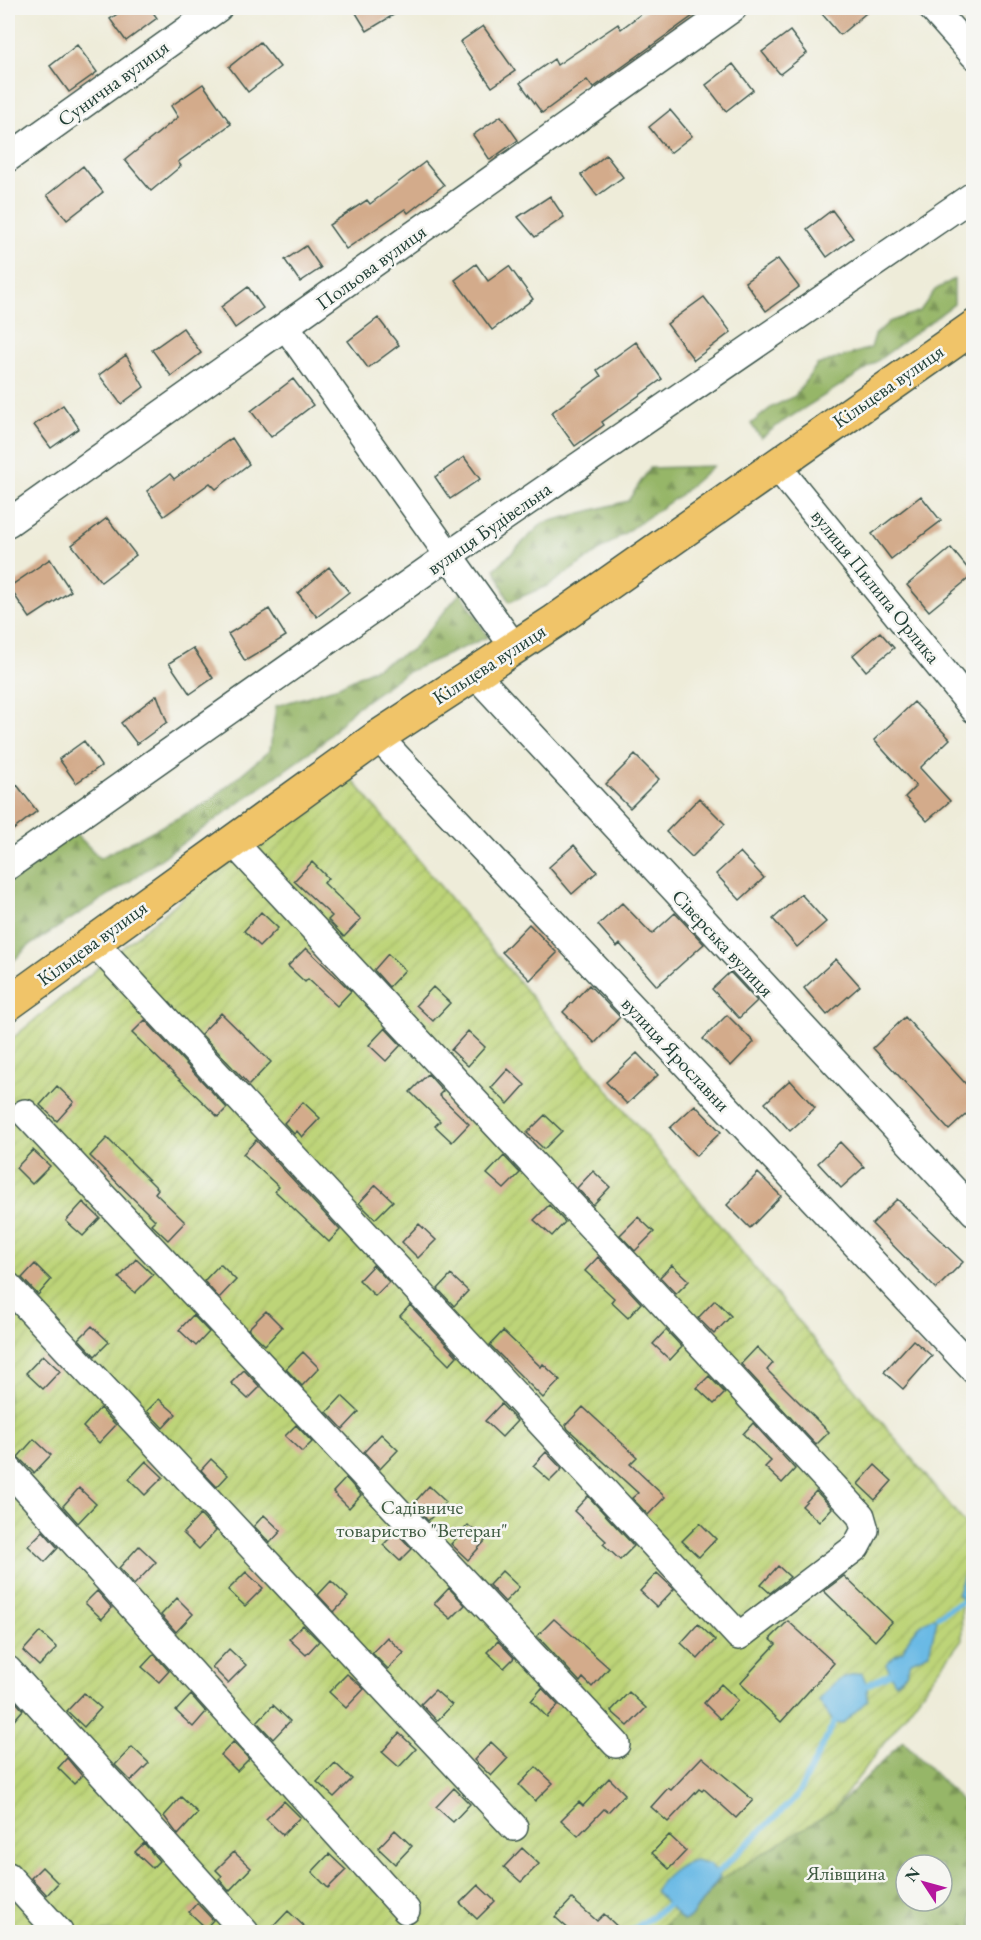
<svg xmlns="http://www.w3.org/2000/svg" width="981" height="1940" font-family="'EB Garamond',serif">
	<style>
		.forest { fill: url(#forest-firs); stroke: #5a7a4e; stroke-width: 1.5; fill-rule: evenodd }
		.garden { fill: url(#garden-furrows); stroke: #6e8856; stroke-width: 1.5 }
		.water { fill: #6abae5; stroke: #447c8c; stroke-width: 1.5 }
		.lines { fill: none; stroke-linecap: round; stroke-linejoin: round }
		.stream { stroke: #6abae5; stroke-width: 6 }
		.building { fill: #d3ab8b }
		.minor-casing { stroke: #3e574d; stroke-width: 30 }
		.major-casing { stroke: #3e574d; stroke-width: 36 }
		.minor { stroke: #fff; stroke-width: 27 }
		.major { stroke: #f0c469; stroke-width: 33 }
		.labels { text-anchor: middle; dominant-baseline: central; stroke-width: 5; stroke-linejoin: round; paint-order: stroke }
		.street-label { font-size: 20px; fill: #1f3d34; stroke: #f6f6f2 }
		.park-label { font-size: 20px; fill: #3f5b42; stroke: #f6f6f2 }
	</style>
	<defs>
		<pattern id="forest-firs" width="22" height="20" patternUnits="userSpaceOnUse" patternTransform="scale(1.5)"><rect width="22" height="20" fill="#96b668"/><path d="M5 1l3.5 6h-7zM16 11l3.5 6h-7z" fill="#7a9556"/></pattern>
		<pattern id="garden-furrows" width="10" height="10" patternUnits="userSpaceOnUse" patternTransform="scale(1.5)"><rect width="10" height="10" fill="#bdd478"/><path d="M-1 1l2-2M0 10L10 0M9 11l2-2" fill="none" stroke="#a2b768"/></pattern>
	</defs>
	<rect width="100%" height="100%" fill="#f6f6f2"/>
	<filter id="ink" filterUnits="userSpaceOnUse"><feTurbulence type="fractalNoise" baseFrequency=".0167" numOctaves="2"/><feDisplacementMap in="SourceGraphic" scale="12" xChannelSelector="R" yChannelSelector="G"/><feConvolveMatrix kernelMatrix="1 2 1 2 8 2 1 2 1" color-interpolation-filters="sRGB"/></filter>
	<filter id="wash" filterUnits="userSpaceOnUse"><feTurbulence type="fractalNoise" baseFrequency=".008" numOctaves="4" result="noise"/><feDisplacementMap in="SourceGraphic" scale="24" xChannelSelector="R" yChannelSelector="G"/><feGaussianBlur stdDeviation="1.35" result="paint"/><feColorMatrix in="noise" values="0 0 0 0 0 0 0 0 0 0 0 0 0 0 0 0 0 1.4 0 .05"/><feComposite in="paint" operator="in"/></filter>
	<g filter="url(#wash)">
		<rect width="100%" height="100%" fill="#eeecd9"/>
		<path class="forest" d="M954 279V304L865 370 782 422 761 438 751 424 772 407 795 396 817 365 871 348 875 335 889 322 920 311 935 290Z
			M713 466 680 495 549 585 509 602 495 569 543 523 628 501 650 468Z
			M461 592 488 637 405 673 353 710 321 744 126 884 30 945 8 966V883L74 832 100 858 207 803 270 750 276 706 335 688 412 650Z
			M903 1741 973 1813V1932H657L677 1914 690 1918 718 1881 834 1810ZM906 1865H942V1901H906Z"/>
		<path class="garden" d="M342 767 973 1533 961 1587 962 1639 834 1810 718 1881 690 1918 683 1921 677 1914 657 1932H8V1042Z"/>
		<path class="water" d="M973 1560V1609L957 1594 967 1566Z
			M938 1616 929 1653 911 1661 906 1674 895 1683 886 1664 895 1655 903 1651C908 1636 921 1620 938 1616Z
			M862 1673 867 1685 868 1700 842 1724 834 1723 819 1701C831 1683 841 1675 862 1673Z
			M695 1860 710 1864 720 1877 690 1918 683 1921 655 1891C664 1877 679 1864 695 1860Z"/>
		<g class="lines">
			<path class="stream" d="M938 1616 964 1600
				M867 1685 889 1674
				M718 1872 797 1796 834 1723
				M630 1932 667 1906"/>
		</g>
		<g id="blocks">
			<path class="building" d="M126 8H150L157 18 126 41 110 19Z
				M353 8H405L367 31Z
				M649 8H704L593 88 587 80 542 113 520 83 554 59 557 65 618 24 621 29Z
				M817 8H872L840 35Z
				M483 26 515 71 492 87 460 42Z
				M790 31 807 53 780 74 762 52Z
				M260 42 280 67 248 92 229 67Z
				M77 45 97 72 69 92 50 66Z
				M733 64 753 90 726 111 706 85Z
				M203 84 231 124 178 162 181 166 151 191 125 160 178 117 171 106Z
				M670 110 692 136 670 153 649 127Z
				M501 116 518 140 490 160 473 135Z
				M606 155 623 177 597 196 581 175Z
				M425 162 444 185 408 213 405 209 346 249 329 225 367 200 370 204Z
				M83 166 103 192 67 220 47 195Z
				M550 196 564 217 535 237 518 217Z
				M832 210 853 238 827 257 807 229Z
				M306 246 321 268 300 282 285 260Z
				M778 259 799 287 766 311 745 282Z
				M476 264 488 281 509 266 533 299 492 330 455 280Z
				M248 287 263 308 235 328 221 307Z
				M704 297 731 332 694 360 667 324Z
				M378 318 399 345 368 368 348 341Z
				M183 328 201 353 171 376 152 350Z
				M636 342 662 379 602 422 604 425 575 446 551 413 601 376 597 370Z
				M126 355 144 387 121 404 99 375Z
				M293 379 313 405 271 437 251 411Z
				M63 405 79 428 51 448 34 425Z
				M232 438 249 464 216 489 210 483 164 516 147 491 170 474 174 479Z
				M464 457 480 479 450 499 435 477Z
				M921 496 941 521 891 559 872 534Z
				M107 518 136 555 101 582 72 545Z
				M951 548 973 575 929 611 907 585Z
				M50 559 71 591 30 618 9 587Z
				M329 567 349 592 317 617 298 593Z
				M269 609 286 636 245 661 228 634Z
				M880 632 894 648 866 671 853 655Z
				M193 648 213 678 190 694 169 663Z
				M157 695 167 722 137 744 121 723Z
				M914 702 950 739 920 768 950 801 927 821 905 797 916 786 874 740Z
				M84 741 101 766 76 783 59 759Z
				M635 755 659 779 630 808 606 784Z
				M17 785 37 811 8 834V792Z
				M699 798 725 824 692 857 666 832Z
				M574 845 597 872 572 894 549 867Z
				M740 852 764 878 740 900 716 874Z
				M312 862 328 878 324 883 361 919 344 937 328 920 332 916 294 881Z
				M801 894 826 922 797 947 773 919Z
				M622 903 652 934 675 913 704 944 657 986 620 944 617 947 598 925Z
				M261 912 278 928 260 946 244 931Z
				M529 924 557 953 530 980 502 952Z
				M306 948 351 991 337 1006 308 979 305 982 288 966Z
				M388 954 405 970 389 987 374 970Z
				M836 959 860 986 827 1015 804 988Z
				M730 972 757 1001 739 1018 712 989Z
				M589 985 620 1017 595 1043 563 1012Z
				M433 987 450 1003 433 1021 416 1005Z
				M221 1013 271 1062 249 1085 201 1034Z
				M727 1015 754 1042 731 1066 703 1039Z
				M905 1017 974 1093V1107L949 1130 873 1048Z
				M145 1020 227 1108 218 1117 132 1033Z
				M385 1028 401 1045 386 1061 369 1045Z
				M468 1031 485 1047 468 1066 451 1050Z
				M637 1053 658 1075 627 1104 606 1082Z
				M508 1069 525 1085 508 1104 491 1088Z
				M428 1074 443 1091 439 1095 469 1124 452 1142 435 1126 440 1121 410 1092Z
				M790 1080 815 1108 790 1131 765 1103Z
				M57 1086 74 1102 57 1121 40 1105Z
				M303 1102 320 1118 302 1137 297 1131 294 1134 284 1123Z
				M695 1105 721 1132 696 1156 670 1128Z
				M545 1115 562 1131 544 1149 527 1133Z
				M107 1138 158 1189 155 1193 185 1222 168 1240 151 1224 155 1220 90 1156Z
				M256 1140 340 1230 329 1242 275 1191 279 1187 243 1154Z
				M840 1142 864 1167 841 1188 818 1163Z
				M33 1150 50 1166 32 1184 16 1168Z
				M504 1156 520 1173 504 1189 487 1174Z
				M593 1171 610 1187 593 1205 577 1188Z
				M758 1173 781 1196 750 1228 727 1205Z
				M376 1185 393 1201 375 1219 359 1203Z
				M897 1199 963 1262 936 1289 872 1224Z
				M83 1202 100 1218 83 1236 66 1221Z
				M549 1205 565 1222 552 1236 534 1220Z
				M638 1217 654 1232 635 1251 620 1235Z
				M419 1224 436 1240 418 1258 402 1242Z
				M598 1257 641 1303 628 1318 611 1302 614 1298 585 1271Z
				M136 1259 153 1275 135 1293 119 1278Z
				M35 1264 51 1280 38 1295 22 1278Z
				M220 1264 236 1280 219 1298 204 1281Z
				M373 1265 389 1282 375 1296 359 1280Z
				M672 1265 689 1281 676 1294 660 1277Z
				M451 1275 468 1291 454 1306 438 1289Z
				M715 1300 731 1316 714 1334 698 1318Z
				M410 1305 457 1356 449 1365 400 1316Z
				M266 1311 282 1327 265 1345 248 1329Z
				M193 1315 209 1332 196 1346 179 1330Z
				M92 1326 109 1342 95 1356 79 1339Z
				M666 1330 682 1347 670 1360 653 1344Z
				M503 1331 541 1367 543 1364 560 1380 543 1398 490 1345Z
				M913 1340 932 1356 903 1389 884 1372Z
				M757 1347 773 1363 767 1370 829 1432 816 1445 741 1364Z
				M303 1352 319 1368 302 1386 286 1369Z
				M43 1355 60 1371 43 1389 26 1373Z
				M244 1370 260 1387 248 1399 231 1383Z
				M709 1376 725 1393 714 1404 697 1388Z
				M342 1396 359 1412 343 1429 327 1412Z
				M159 1399 176 1414 163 1428 147 1411Z
				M501 1404 517 1421 502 1437 485 1421Z
				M583 1407 637 1457 630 1464 665 1497 648 1515 632 1498 638 1493 568 1429 566 1425Z
				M100 1408 116 1425 99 1443 83 1427Z
				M753 1423 795 1469 782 1483 765 1467 771 1461 743 1434Z
				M296 1425 312 1442 302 1452 285 1436Z
				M381 1434 398 1450 380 1469 364 1452Z
				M34 1439 51 1455 34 1473 18 1457Z
				M546 1452 562 1469 550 1481 533 1466Z
				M211 1459 228 1475 217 1487 201 1470Z
				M146 1461 163 1477 145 1495 129 1479Z
				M875 1465 892 1481 875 1500 858 1484Z
				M346 1478 361 1495 349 1508 333 1492Z
				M429 1486 446 1502 428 1521 413 1504Z
				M79 1488 96 1504 78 1523 63 1506Z
				M816 1491 832 1508 819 1522 802 1506Z
				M588 1496 634 1546 620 1560 603 1544 606 1541 574 1511Z
				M200 1515 216 1531 199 1549 183 1533Z
				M264 1515 281 1531 270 1543 254 1526Z
				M700 1523 716 1539 699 1557 682 1541Z
				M468 1525 485 1541 468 1560 451 1544Z
				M43 1531 58 1548 45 1562 28 1546Z
				M396 1532 412 1549 400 1561 383 1545Z
				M139 1546 156 1562 134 1585 119 1568Z
				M778 1566 790 1577 770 1593 761 1585Z
				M502 1571 519 1587 505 1602 489 1585Z
				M246 1572 263 1588 245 1606 228 1590Z
				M657 1573 674 1589 657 1607 640 1591Z
				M844 1576 892 1622 875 1641 824 1591Z
				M331 1581 348 1597 334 1612 318 1595Z
				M449 1588 465 1605 451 1619 434 1604Z
				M97 1591 112 1608 102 1619 85 1603Z
				M177 1598 193 1614 176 1632 161 1615Z
				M554 1619 609 1668 592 1687 583 1678 580 1682 537 1636Z
				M788 1621 834 1663 781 1722 740 1683 776 1644 770 1639Z
				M698 1624 715 1640 698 1659 681 1643Z
				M303 1625 319 1641 306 1655 289 1639Z
				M40 1632 57 1648 39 1666 23 1651Z
				M387 1637 404 1653 388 1669 372 1653Z
				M498 1641 514 1658 504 1668 487 1652Z
				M229 1649 246 1665 228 1683 212 1667Z
				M154 1654 169 1671 159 1682 142 1667Z
				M347 1674 364 1689 346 1708 329 1692Z
				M721 1684 738 1700 720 1719 704 1703Z
				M542 1688 558 1705 547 1717 531 1701Z
				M435 1690 452 1705 437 1721 421 1704Z
				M629 1692 646 1708 628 1726 611 1711Z
				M8 1693 23 1710 8 1727Z
				M84 1693 101 1708 84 1727 67 1711Z
				M191 1695 206 1712 193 1727 176 1711Z
				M273 1705 290 1721 273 1739 257 1722Z
				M399 1733 416 1749 399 1767 382 1752Z
				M233 1742 249 1759 237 1771 221 1755Z
				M491 1742 508 1758 491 1776 474 1760Z
				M132 1747 149 1763 131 1781 115 1765Z
				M702 1757 753 1800 736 1818 704 1789 702 1791 699 1789 668 1822 651 1807 668 1788 671 1790Z
				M67 1758 82 1776 74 1784 58 1768Z
				M335 1763 352 1779 334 1797 317 1782Z
				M536 1767 553 1783 535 1801 519 1785Z
				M609 1778 625 1794 608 1812 604 1809 578 1836 561 1820 579 1802 583 1806Z
				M454 1788 470 1804 453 1822 436 1807Z
				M181 1797 198 1813 178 1835 164 1816Z
				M284 1801 300 1817 283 1835 266 1819Z
				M395 1830 412 1846 395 1864 378 1848Z
				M669 1835 686 1851 669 1869 652 1853Z
				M144 1843 159 1861 152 1868 135 1852Z
				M522 1848 539 1864 521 1882 504 1867Z
				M234 1852 251 1868 229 1891 219 1879 222 1876 216 1870Z
				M329 1854 346 1870 328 1888 312 1872Z
				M42 1867 58 1883 47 1895 31 1878Z
				M478 1885 495 1901 477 1919 460 1903Z
				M572 1899 597 1921 604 1914 623 1932H572L555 1917Z
				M197 1903 213 1920 206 1928 189 1912Z
				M288 1911 310 1932H268Z"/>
		</g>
	</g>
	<g filter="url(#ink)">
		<use href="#blocks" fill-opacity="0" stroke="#3e574d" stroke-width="1.5"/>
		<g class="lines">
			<g class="minor-casing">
				<path id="minor" d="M932 8 974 55
					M8 158 218 8
					M287 328 514 647
					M776 465 974 709
					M8 523 733 8
					M474 673 974 1212
					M378 737 974 1370
					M8 866 449 555 974 195
					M93 941 739 1636 856 1547 865 1530 861 1516 234 843
					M25 1113 616 1744
					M8 1286 514 1827
					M8 1469 406 1910
					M8 1670 245 1932
					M8 1876 59 1932"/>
			</g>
			<g class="major-casing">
				<path id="major" d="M8 1004 378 737 555 621 974 327"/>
			</g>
			<use href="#minor" class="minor"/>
			<use href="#major" class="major"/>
		</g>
	</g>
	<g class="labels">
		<g class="street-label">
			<text transform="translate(113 83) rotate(-36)">Сунична вулиця</text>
			<text transform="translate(371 267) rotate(-36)">Польова вулиця</text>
			<text transform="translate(888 386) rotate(-35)">Кільцева вулиця</text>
			<text transform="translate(489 528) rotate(-35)">вулиця Будівельна</text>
			<text transform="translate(876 586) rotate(51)">вулиця Пилипа Орлика</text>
			<text transform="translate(489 664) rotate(-33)">Кільцева вулиця</text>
			<text transform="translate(92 943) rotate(-36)">Кільцева вулиця</text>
			<text transform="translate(723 943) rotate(47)">Сіверська вулиця</text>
			<text transform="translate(676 1054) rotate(47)">вулиця Ярославни</text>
		</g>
		<g class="park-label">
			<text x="422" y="1507">Садівниче<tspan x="422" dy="23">товариство "Ветеран"</tspan></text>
			<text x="846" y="1873">Ялівщина</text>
		</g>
	</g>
	<rect width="981" height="1940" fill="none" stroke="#f6f6f2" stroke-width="30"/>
	<g transform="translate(924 1883) rotate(306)"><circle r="28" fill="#f6f6f2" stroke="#a0aca6" stroke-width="1.5"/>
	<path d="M0-4.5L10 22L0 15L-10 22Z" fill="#b5179e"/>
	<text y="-9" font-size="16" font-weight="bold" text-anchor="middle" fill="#1f3d34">N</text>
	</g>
</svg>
